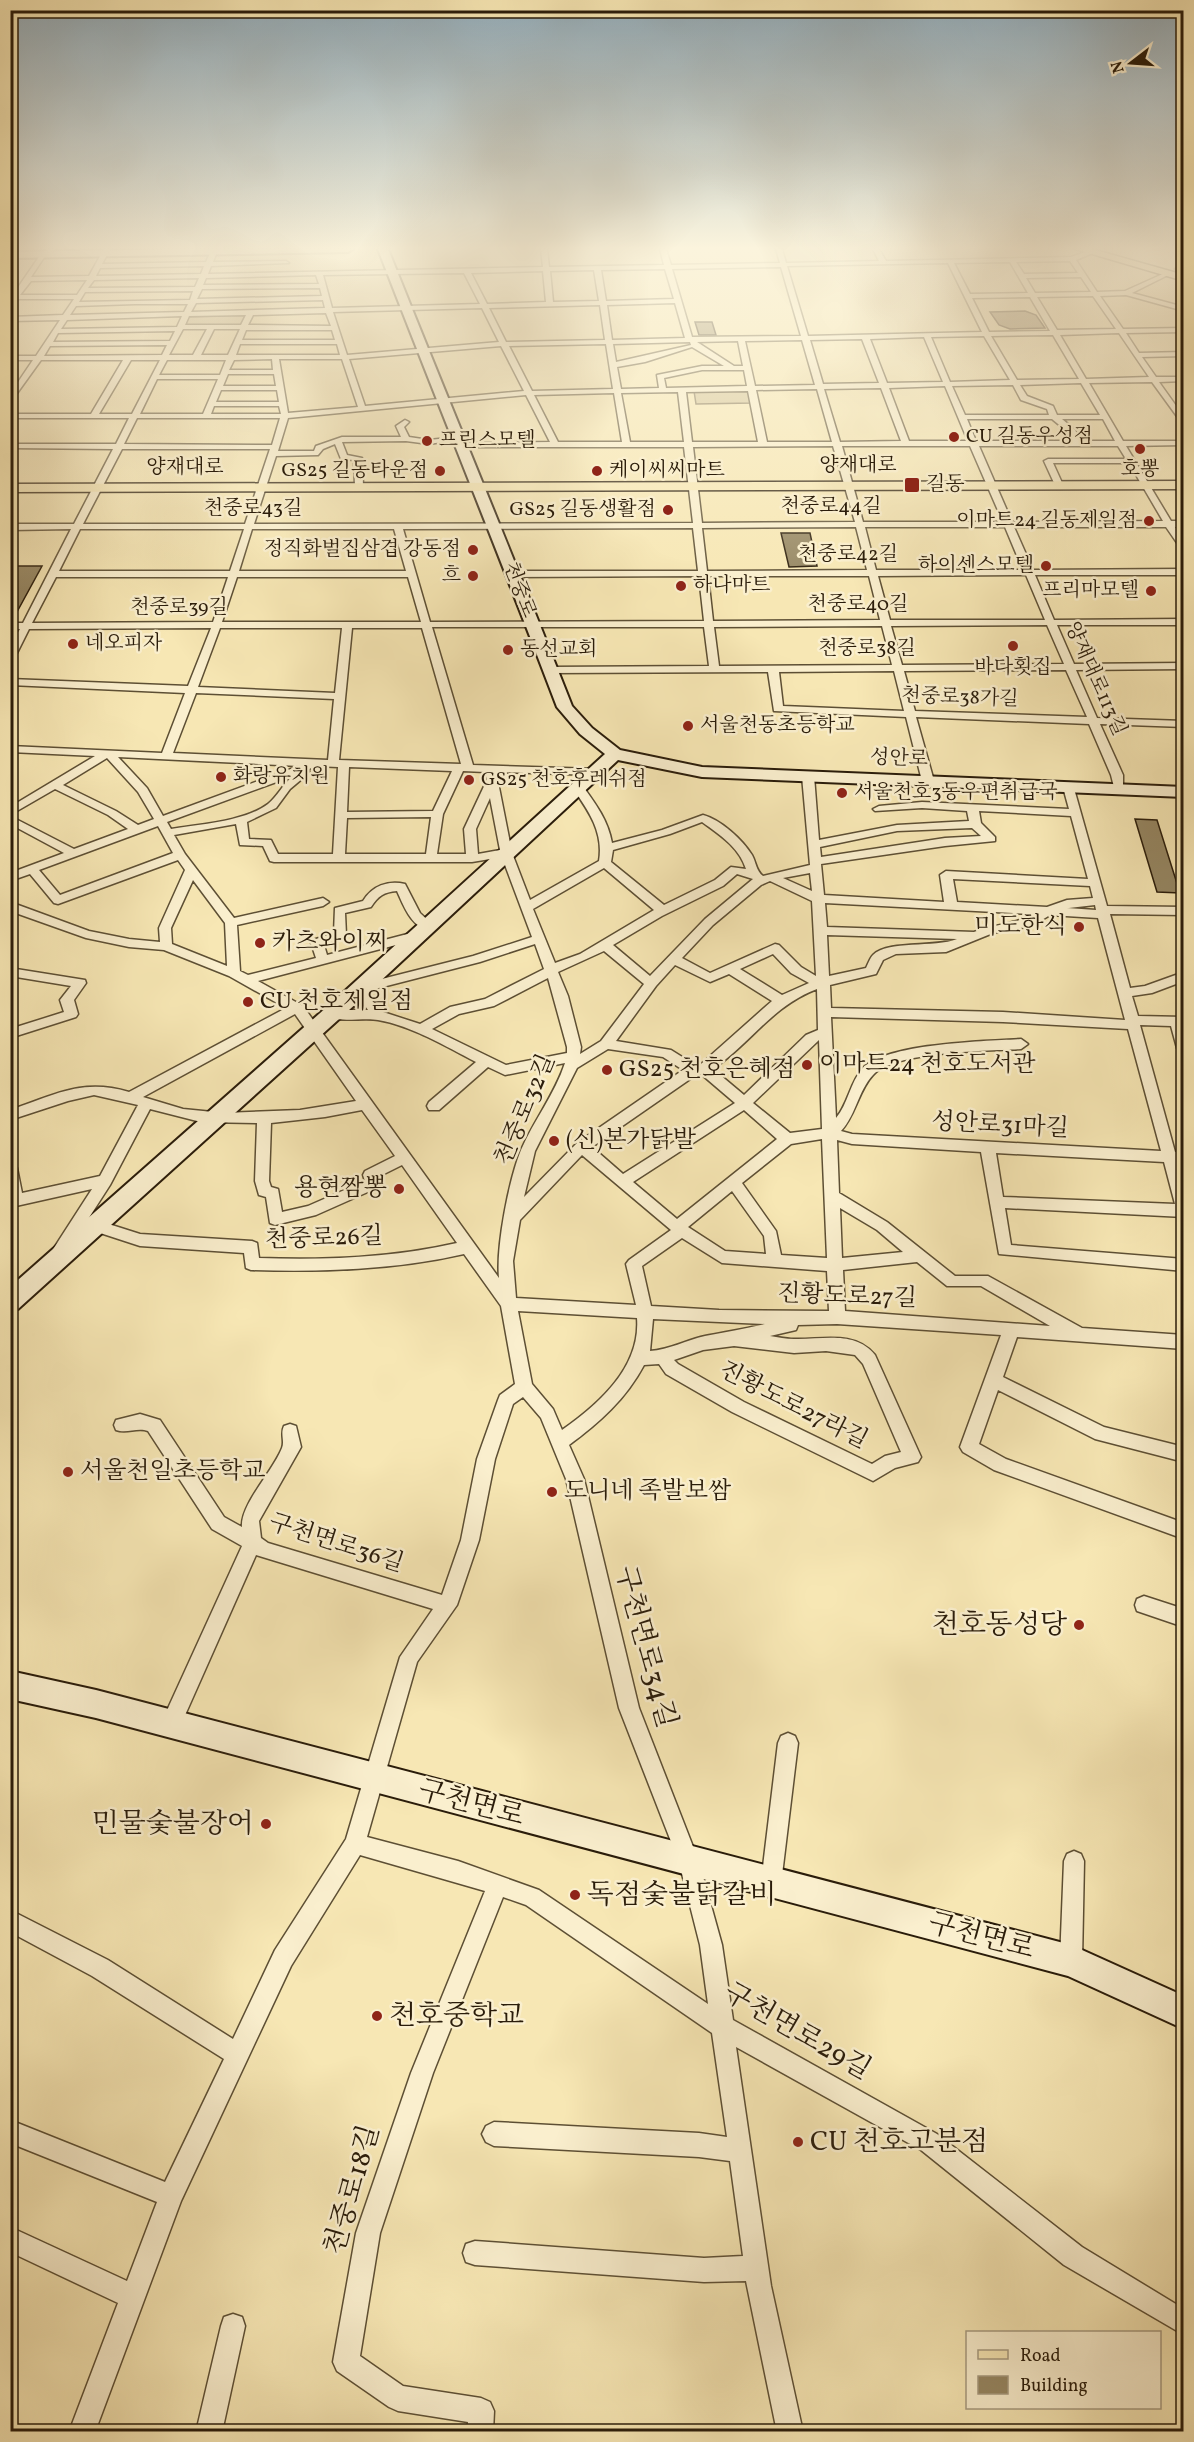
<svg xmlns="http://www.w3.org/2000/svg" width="1194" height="2442" font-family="Vollkorn,'Noto Serif KR',serif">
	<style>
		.green { fill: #d4c497; stroke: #7f7050; stroke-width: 1.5 }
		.building { fill: #958662; stroke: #2a1c0a; stroke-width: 1.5 }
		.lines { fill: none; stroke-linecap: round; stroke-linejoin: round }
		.street-casing { stroke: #5d4f34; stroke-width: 3 }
		.secondary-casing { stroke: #2a1c0a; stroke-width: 4 }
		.primary-casing { stroke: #2a1c0a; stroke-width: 3 }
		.street { fill: #faefce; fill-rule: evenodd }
		.secondary { fill: #faefce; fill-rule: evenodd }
		.primary { fill: #f7e7b4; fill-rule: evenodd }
		.poi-dot { fill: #8f2418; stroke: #faefce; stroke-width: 2 }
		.labels { text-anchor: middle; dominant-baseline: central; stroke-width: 5; stroke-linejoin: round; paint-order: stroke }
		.far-poi-label { font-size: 20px; fill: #2a1c0a; stroke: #faefce; text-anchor: start }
		.far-street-label { font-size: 20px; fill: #2a1c0a; stroke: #faefce }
		.poi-label { font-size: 24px; fill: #2a1c0a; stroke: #faefce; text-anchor: start }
		.street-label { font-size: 24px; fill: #2a1c0a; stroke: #faefce }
		.near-poi-label { font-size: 28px; fill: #2a1c0a; stroke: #faefce; text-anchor: start }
		.near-street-label { font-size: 28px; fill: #2a1c0a; stroke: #faefce }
	</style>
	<rect width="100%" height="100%" fill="#f7e7b4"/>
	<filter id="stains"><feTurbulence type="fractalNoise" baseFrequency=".00333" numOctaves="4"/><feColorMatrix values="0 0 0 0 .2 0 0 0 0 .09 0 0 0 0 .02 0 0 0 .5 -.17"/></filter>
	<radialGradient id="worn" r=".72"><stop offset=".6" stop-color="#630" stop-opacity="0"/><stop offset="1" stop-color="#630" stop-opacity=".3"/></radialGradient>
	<path class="green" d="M246 315 242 326H183L189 317Z
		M748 389 752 403 696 404 694 391Z"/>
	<path class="building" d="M1025 311 1036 315 1045 328 1010 329 999 325 990 312Z
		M695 322H712L716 335H699Z
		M781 533H810L817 566 789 567Z
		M10 566H42L12 621H10Z
		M1135 819 1157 820 1180 893 1157 892Z"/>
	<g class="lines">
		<g class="street-casing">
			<path id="street" d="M48 249H55L45 256 31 277 89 276 104 249H110L102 264 206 262 212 249H218L213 262 286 261 289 263 211 266 208 274 543 267 541 249H547L549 267 664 265 660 249H666L671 265 780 263 776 249H782L786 263 879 261 873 249H879L886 261 1071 257 1091 250 1093 253 1076 260 1097 292 1125 291 1165 273 1170 274 1132 293 1184 307V311L1126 295 1100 296 1123 329 1184 328V332L1126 333 1139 353 1184 352V356L1142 357 1156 377H1184V381L1159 382 1184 417V426L1152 382 1089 383 1123 441H1184V445L1126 446 1171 521H1184V527H1175L1184 542V553L1166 527H1014L1033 570 1184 569V575H1035L1054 620 1184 619V625H1057L1074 664 1184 663V669L1076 670 1097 718 1184 721V727L1100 724 1123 775V791H1115L1111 775 1089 724 916 717 934 781 928 784 922 781 906 717 774 711 768 672 551 673 546 670 551 667 709 666 704 627H432L473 765 595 769 601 772 595 775 496 772 512 853 530 900 599 861C604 832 588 810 572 787L574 785H582C595 803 608 820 612 843L662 830 703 815C721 820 742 839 752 855 756 862 756 871 763 876L810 865 802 776 808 773 814 776 819 840 897 825 969 821 967 811 922 808 875 811 873 809 879 806 922 802 1069 809 1063 787 1069 784 1073 785 1107 906 1184 907V915L1110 914 1130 988 1145 986 1184 972V981L1152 993 1132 996 1138 1016 1184 1017V1053L1177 1048 1171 1026 1140 1025 1175 1152 1184 1153V1163H1178L1184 1182V1217L1005 1208 1011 1245 1184 1259V1271L999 1254 981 1152 852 1144 837 1140 839 1193 887 1222 955 1276H988L1082 1328 1184 1335V1349L1017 1337 1003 1377 1104 1427 1184 1447V1462L1095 1439 998 1390 979 1444 1006 1459 1184 1523V1539L994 1470 963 1452 960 1447 1001 1335 837 1324 798 1325 796 1330 770 1336C778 1337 786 1339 794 1339 822 1340 855 1330 875 1355L921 1457 918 1462 895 1468 873 1481 732 1412 666 1374 659 1364 644 1365C626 1399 599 1423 569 1445L584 1479 639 1708 699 1862 722 1945 733 2020 937 2134 1082 2247 1184 2309V2335L1064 2265 921 2150 736 2047 771 2286 803 2432H777L746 2281 704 2282 475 2265 466 2262 463 2253 466 2244 475 2241 704 2258 743 2256 730 2161 699 2157 494 2146 486 2142 482 2134 486 2126 494 2122 699 2133 727 2137 712 2033 526 1905 503 1897 433 2073 380 2233 360 2356 403 2386 481 2398 490 2402 494 2411 493 2432H467L468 2422 398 2411 389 2407 337 2371 333 2362 356 2233 411 2073 485 1891 360 1855 291 1966 181 2201 95 2432H69L118 2303 10 2252V2227L127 2281 157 2202 10 2143V2120L165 2182 224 2059 92 1976 10 1932V1910L108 1960 233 2039 275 1950 346 1839 400 1657 433 1609 256 1555 178 1731 171 1734 164 1731 161 1724 164 1717 242 1546 212 1529 148 1431C137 1427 127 1434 116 1430L114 1425 116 1420 140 1414 160 1420 224 1517 242 1527C240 1505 273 1471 282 1448 285 1441 280 1434 284 1426L290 1424 296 1426 301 1447 259 1521 261 1538 268 1543 442 1595 461 1540 477 1459 498 1400 500 1395 515 1384 501 1306 464 1254C394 1270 323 1272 251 1270L246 1268 244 1253 140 1246 91 1230 88 1226 91 1222 96 1220 140 1234 252 1241 257 1243 259 1258C326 1260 392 1258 457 1243L402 1165 378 1177 381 1183 379 1187 316 1215 275 1225 270 1223 266 1197 259 1195 255 1181 257 1123 201 1122 150 1109 110 1185 65 1255H55L52 1251 92 1189 16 1206 10 1204V1163L17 1168 22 1193 100 1176 138 1105 94 1095 68 1101 10 1120V1110C55 1095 82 1078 129 1092L286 1008 229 976 164 950 129 947 86 938 10 911V902L89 931 129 939 160 942 159 928 185 870 178 860 58 904 54 903 30 874 10 881V873L64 853 10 824V816L74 849 128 829 108 815 55 789 10 815V807L95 756 10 752V746L162 753 185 693 10 685V679L188 686 211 628 29 629 15 657 10 660V646L20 629H10V623H23L71 529 10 530V524H74L113 449 10 448V444H116L129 418H10V414H91L123 360H41L10 403V394L33 360H10V356H36L60 320 10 321V317L63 315 74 299H17L10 306V299L41 254ZM1070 261 1078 273 1024 274 1016 262ZM1010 262 1028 293 970 294 954 263ZM948 263 982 332 808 336 787 266ZM204 266 201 274 96 276 100 268ZM781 267 801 336 692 337 672 269ZM665 269 674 299 606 301 601 270ZM594 270 599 301 553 302 550 271ZM543 271 546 302 487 304 471 273ZM464 273 480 304 332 308 323 275ZM316 275 319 284 203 285 206 278ZM1081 277 1091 292 1035 293 1026 278ZM199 278 195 287 88 288 94 280ZM87 280 77 295H20L31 281ZM320 288 322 296 197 299 202 289ZM193 291 190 300 79 302 85 292ZM1093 296 1116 329 1057 330 1037 297ZM1030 297 1050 331 989 332 972 298ZM323 300 325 308 191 312 196 303ZM675 303 685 338 612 340 607 305ZM135 304H188L184 312 70 315 76 306ZM600 305 605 340 506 342 489 308ZM482 308 499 342 347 355 333 312ZM326 313 331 326 248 325 253 315ZM246 315 241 325H185L189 316ZM182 316 177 327 61 329 67 320ZM183 329H207L193 355H169ZM214 329H240L228 355H201ZM246 330H332L335 340H242ZM175 331 170 341 53 342 58 333ZM1119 333 1149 377 1086 379 1060 335ZM1053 335 1079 379 1017 380 991 336ZM984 336 1010 380 950 382 931 337ZM924 337 943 382 887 383 870 339ZM862 339 879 383 823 384 810 340ZM802 340 815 385 755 386 745 341ZM738 341 743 366H734L697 342ZM690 342 691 345 616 362 613 344ZM240 344H337L340 355H236ZM606 344 613 389 532 391 509 346ZM167 345 162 355 44 356 50 346ZM501 346 524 391 365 406 349 359ZM692 347 724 366H702L657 375 659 388 621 389 617 367 645 362ZM272 359 273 370H229L234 360ZM279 359H342L358 407 288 413ZM131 360H160L132 414H99ZM167 360H226L220 375H159ZM702 370H744L747 386 666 388 664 378ZM228 374H274L276 386H223ZM157 379H218L203 414H140ZM1081 383 1100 415H1057L1053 406 1027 396 1020 385ZM1013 385 1021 400 1047 409 1049 415H965L952 386ZM945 386 968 441H909L889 388ZM881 388 901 441 840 442 824 389ZM817 389 832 442H767L756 390ZM221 390H277L279 402H216ZM748 391 758 442H692L686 392ZM678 392 684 442H630L621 393ZM614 393 622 442H558L534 395ZM526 395 550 442 460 443 456 445 457 447H684L693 523 254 524 276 456 318 455 323 449 335 444 341 459 354 460 355 486 359 489 363 486 362 458 347 455 342 442 406 441 429 444 462 439 458 437 429 440 409 437 404 427 409 422 405 420 396 426 401 437H342L316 446 314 451H278L288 418ZM214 406H279L281 414H211ZM137 418H280L272 445 124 444ZM967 419H1052L1069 433 1073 441H976ZM1062 419H1103L1115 441H1081L1075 430ZM833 446 855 522 702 523 693 447ZM842 446H970L1003 522H863ZM979 446H1118L1126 459H1048L1044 461 1055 485 1059 488 1063 485 1053 463H1129L1163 521 1012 522ZM122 449H270L245 524H83ZM856 527 867 570 707 571 702 528ZM865 527H1005L1023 570H876ZM693 528 698 571H512L507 574 512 577 699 576 704 621 430 622 403 529ZM80 529H244L230 571H59ZM252 529H394L406 571H239ZM1026 575 1045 620H890L878 576ZM708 576H869L880 620 713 621ZM56 577H228L213 622 32 623ZM237 577H408L421 622H222ZM1047 625 1064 664 902 665 891 626ZM882 626 892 665 719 666 714 627ZM220 628H342L335 693 198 687ZM352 628H422L461 764 339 760ZM1066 670 1087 717 915 711 904 671ZM894 671 904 711 783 706 779 672ZM196 693 334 699 328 760 173 753ZM118 757 299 766 163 816 147 788ZM107 758 138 792 154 819 138 825 116 811 63 785ZM316 766 338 767 333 854H278L271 840 249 839 247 822 276 808 290 789 309 773V769ZM349 767 452 771 433 811 347 812ZM463 771 485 772 487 780 464 829 466 854H437L443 814ZM293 776C283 784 277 797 268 804 244 822 199 824 171 829L167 822ZM490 798 500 850 478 854 476 829ZM979 811 1071 816 1088 879 946 871 940 875 944 902 824 895 821 864 945 846 995 841V837L981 823ZM431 817 426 854H345L347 818ZM702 822C720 835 739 847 746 869L731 867 715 880 664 905 611 862 613 850 670 834ZM236 824 240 845 263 846 270 861 274 862H472L502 857 532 937 473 956 354 986 353 989 368 1010H330L323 1014C332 1024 364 1017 378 1020 412 1026 445 1046 476 1062L429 1102 427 1106 429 1110H439L488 1067 505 1075 565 1063C555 1094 534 1120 521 1150 509 1180 496 1246 499 1278L303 1006 258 981 419 939V933L415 932 327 955 324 945 346 935 345 913 371 907C378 896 384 892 397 891 403 904 413 932 431 928L433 925 420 913 405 884C388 880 372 886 363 901L335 908 334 933 313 940 311 943 316 958 248 975 240 971 237 925 323 906 329 902 323 898 234 918 185 854 174 835ZM158 826 173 853 60 895 39 870ZM972 828 981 836 945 838 821 857 820 847 897 831ZM604 868 654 910 580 954 555 963 533 909ZM810 873 812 891 783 878ZM737 874 753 879 705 919 650 976 613 945 662 916 723 886ZM953 879 1090 886 1093 898 1067 900 1047 907 957 902ZM193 880 225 923 227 966 172 944 171 928ZM770 881 812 901 816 976 801 967 779 945 775 944 710 973 682 958 713 925 761 885ZM825 903 1032 914C1016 925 993 924 974 932L827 927ZM1095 905 1096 910 1067 908H1069ZM1050 915 1098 918 1125 1020 1003 1012 831 1008 830 985 876 974 883 960 896 954 946 952 993 933 1032 926ZM827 935 957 939C935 948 887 940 873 955 870 958 868 964 866 968L829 976ZM535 944 544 969 485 999 450 1007 420 1024 383 1012 367 991 480 962ZM604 951 644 984 601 1041 580 1054 581 1047 568 996 558 972ZM773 954 791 973 809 983 782 995 740 969ZM675 965 710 982 729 974 772 1001 701 1064 695 1065 671 1050 616 1041 656 986ZM548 978 567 1047V1053L506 1065 432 1029 459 1014 494 1006ZM817 989 818 1030 806 1035 744 1095 713 1069C751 1043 772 1006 817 989ZM295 1014 356 1101 300 1110 223 1113 183 1109 143 1097ZM831 1017 1003 1022 1128 1029 1161 1151 852 1134 841 1131C856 1115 858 1091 873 1075 894 1051 988 1051 1021 1049L1028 1044 1021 1039C986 1041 885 1043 862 1069 850 1083 848 1104 836 1118ZM819 1040 822 1129 790 1133 753 1103ZM608 1049 663 1057 683 1070 577 1143 524 1197 535 1151 577 1068ZM701 1074 735 1103 623 1174 592 1147 696 1075ZM362 1110 395 1156 365 1171 363 1175 365 1181 308 1206 282 1212 278 1189 271 1187 269 1181 271 1123 325 1117ZM744 1110 777 1139 677 1219 633 1182ZM822 1139 827 1258 781 1255 776 1231 742 1183 791 1144ZM996 1153 1164 1162 1175 1204 1003 1197ZM582 1155 671 1230 629 1260 626 1264 636 1305 516 1298 513 1261 520 1220ZM732 1191 764 1236 766 1254 725 1251 688 1227ZM840 1208 877 1230 903 1252 842 1258ZM682 1238 722 1263 827 1271 829 1311 719 1310 651 1306 642 1266ZM917 1262 947 1286H981L1050 1326 845 1311 843 1270ZM518 1311 637 1318C641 1367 599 1404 562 1430L553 1409 532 1384ZM653 1319 765 1324C745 1329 725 1332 705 1336 686 1340 669 1350 650 1351ZM734 1346 794 1353 826 1351 855 1355 863 1364 901 1452 885 1456 872 1464 744 1402 678 1364 674 1360 703 1350ZM523 1397 541 1418 566 1479 619 1708 679 1862 700 1945 708 2004 539 1890 458 1861 367 1837 417 1662 457 1605 479 1540 495 1459 513 1404Z
				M1184 264V269L1178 271 1175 269Z
				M10 968 85 980 86 983 74 1000 78 1014 76 1017 10 1038V1029L64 1012 60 1000 71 986 10 976Z
				M1144 1596 1184 1609V1627L1137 1611 1135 1605 1137 1599Z
				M788 1733 795 1736 798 1743 781 1883 778 1890 771 1893 764 1890 761 1883 778 1743 781 1736Z
				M1074 1851 1081 1854 1084 1861 1082 1961 1079 1969 1071 1972 1063 1969 1060 1961 1064 1861 1067 1854Z
				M233 2314 242 2317 245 2326 222 2432H196L221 2326 224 2317Z"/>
		</g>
		<g class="secondary-casing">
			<path id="secondary" d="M181 249H353L348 252 10 258V252Z
				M378 249H388C449 402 512 553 572 706L592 728 620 750 702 767 1184 787V797L702 777 618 760 359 1001 18 1309 10 1311V1287L345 991 605 754 580 734 557 707C499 554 437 402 378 249Z
				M10 1671 96 1690 1071 1945 1184 1996V2029L1068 1976 96 1718 10 1699Z"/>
		</g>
		<g class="primary-casing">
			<path id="primary" d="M1075 249H1092L1184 275V281Z
				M1184 481V489L10 492V484Z"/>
		</g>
		<use href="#street" class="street"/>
		<use href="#secondary" class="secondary"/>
		<use href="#primary" class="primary"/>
	</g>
	<linearGradient id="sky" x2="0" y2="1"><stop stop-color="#92adbc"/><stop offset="0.42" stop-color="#fbf4dd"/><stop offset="1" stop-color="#fbf4dd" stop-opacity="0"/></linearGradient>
	<rect width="1194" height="591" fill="url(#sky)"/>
	<g class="poi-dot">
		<circle cx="954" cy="437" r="6"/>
		<circle cx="427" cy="441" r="6"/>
		<circle cx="1140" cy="449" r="6"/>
		<circle cx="440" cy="471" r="6"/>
		<circle cx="597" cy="471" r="6"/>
		<rect x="904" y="477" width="16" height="16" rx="3"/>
		<circle cx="668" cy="510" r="6"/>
		<circle cx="1149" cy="521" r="6"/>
		<circle cx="473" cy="550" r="6"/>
		<circle cx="1046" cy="566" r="6"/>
		<circle cx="473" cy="576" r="6"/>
		<circle cx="681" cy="586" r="6"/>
		<circle cx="1151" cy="591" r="6"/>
		<circle cx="73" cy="644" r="6"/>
		<circle cx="1013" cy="646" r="6"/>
		<circle cx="508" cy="650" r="6"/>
		<circle cx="688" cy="726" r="6"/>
		<circle cx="221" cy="777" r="6"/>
		<circle cx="469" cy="780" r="6"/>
		<circle cx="842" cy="793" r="6"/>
		<circle cx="1079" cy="927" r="6"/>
		<circle cx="260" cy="943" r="6"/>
		<circle cx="248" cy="1002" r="6"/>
		<circle cx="807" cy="1065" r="6"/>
		<circle cx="607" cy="1070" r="6"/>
		<circle cx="554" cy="1141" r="6"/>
		<circle cx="399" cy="1189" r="6"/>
		<circle cx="68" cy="1472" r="6"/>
		<circle cx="552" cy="1492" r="6"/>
		<circle cx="1079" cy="1625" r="6"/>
		<circle cx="266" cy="1824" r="6"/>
		<circle cx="575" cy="1895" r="6"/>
		<circle cx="377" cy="2016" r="6"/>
		<circle cx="798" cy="2142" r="6"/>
	</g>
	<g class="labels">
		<g class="far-poi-label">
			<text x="966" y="437">CU 길동우성점</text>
			<text x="439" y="441">프린스모텔</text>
			<text x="1140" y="470" text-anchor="middle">호뽕</text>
			<text x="428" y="471" text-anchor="end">GS25 길동타운점</text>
			<text x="609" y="471">케이씨씨마트</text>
			<text x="926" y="485">길동</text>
			<text x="656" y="510" text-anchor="end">GS25 길동생활점</text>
			<text x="1137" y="521" text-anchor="end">이마트24 길동제일점</text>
			<text x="461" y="550" text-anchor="end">정직화벌집삼겹 강동점</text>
			<text x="1034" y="566" text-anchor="end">하이센스모텔</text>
			<text x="461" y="576" text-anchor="end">흐</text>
			<text x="693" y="586">하나마트</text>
			<text x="1139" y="591" text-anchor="end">프리마모텔</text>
			<text x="85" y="644">네오피자</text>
			<text x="520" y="650">동선교회</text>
			<text x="1013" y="668" text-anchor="middle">바다횟집</text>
			<text x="700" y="726">서울천동초등학교</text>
			<text x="233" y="777">화랑유치원</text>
			<text x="481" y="780">GS25 천호후레쉬점</text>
			<text x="854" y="793">서울천호3동우편취급국</text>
		</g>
		<g class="far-street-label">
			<text x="858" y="466">양재대로</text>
			<text x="185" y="468">양재대로</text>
			<text x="831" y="507">천중로44길</text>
			<text x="253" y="509">천중로43길</text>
			<text x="848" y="555">천중로42길</text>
			<text transform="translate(519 590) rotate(69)">천중로</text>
			<text x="858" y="605">천중로40길</text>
			<text x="179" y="608">천중로39길</text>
			<text x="867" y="649">천중로38길</text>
			<text transform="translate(1095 679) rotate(66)">양재대로113길</text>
			<text transform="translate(960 698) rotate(2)">천중로38가길</text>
			<text transform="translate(899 759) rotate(2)">성안로</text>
		</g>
		<g class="poi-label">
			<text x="1067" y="927" text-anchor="end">미도한식</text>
			<text x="272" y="943">카츠와이찌</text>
			<text x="260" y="1002">CU 천호제일점</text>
			<text x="819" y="1065">이마트24 천호도서관</text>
			<text x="619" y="1070">GS25 천호은혜점</text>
			<text x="566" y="1141">(신)본가닭발</text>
			<text x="387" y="1189" text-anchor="end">용현짬뽕</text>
			<text x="80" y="1472">서울천일초등학교</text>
			<text x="564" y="1492">도니네 족발보쌈</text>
		</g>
		<g class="street-label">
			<text transform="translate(526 1110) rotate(-67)">천중로32길</text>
			<text transform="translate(1000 1126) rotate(3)">성안로31마길</text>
			<text transform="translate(324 1239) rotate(-2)">천중로26길</text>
			<text transform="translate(847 1297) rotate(2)">진황도로27길</text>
			<text transform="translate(793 1406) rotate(27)">진황도로27라길</text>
			<text transform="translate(336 1544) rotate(18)">구천면로36길</text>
		</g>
		<g class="near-poi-label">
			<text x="1067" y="1625" text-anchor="end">천호동성당</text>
			<text x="254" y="1824" text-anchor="end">민물숯불장어</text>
			<text x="587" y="1895">독점숯불닭갈비</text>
			<text x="389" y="2016">천호중학교</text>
			<text x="810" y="2142">CU 천호고분점</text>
		</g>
		<g class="near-street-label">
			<text transform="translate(645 1647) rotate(75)">구천면로34길</text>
			<text transform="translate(471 1804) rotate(15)">구천면로</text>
			<text transform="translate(981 1937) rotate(15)">구천면로</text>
			<text transform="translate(797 2032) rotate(30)">구천면로29길</text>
			<text transform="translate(353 2190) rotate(-74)">천중로18길</text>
		</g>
	</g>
	<rect width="1194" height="2442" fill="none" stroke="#f7e7b4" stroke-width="36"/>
	<rect x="12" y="12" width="1170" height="2418" fill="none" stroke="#2a1c0a" stroke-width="3"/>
	<rect x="18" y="18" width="1158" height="2406" fill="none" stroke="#2a1c0a" stroke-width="1.5"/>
	<rect x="966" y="2331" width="195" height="78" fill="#faefce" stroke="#a79b80" stroke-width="1.5"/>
	<rect x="978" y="2350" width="30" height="9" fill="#f7e7b4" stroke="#a79b80" stroke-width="1.5"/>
	<text x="1020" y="2361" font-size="18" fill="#2a1c0a">Road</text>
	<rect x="978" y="2376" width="30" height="18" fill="#958662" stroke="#a79b80" stroke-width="1.5"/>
	<text x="1020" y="2391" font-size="18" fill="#2a1c0a">Building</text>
	<g transform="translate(1131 63) rotate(253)" stroke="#faefce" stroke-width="4.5" paint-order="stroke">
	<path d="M0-4.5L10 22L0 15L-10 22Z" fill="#2a1c0a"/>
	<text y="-9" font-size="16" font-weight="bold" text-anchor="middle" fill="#2a1c0a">N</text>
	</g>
	<rect width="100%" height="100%" filter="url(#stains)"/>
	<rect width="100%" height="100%" fill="url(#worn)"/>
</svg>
